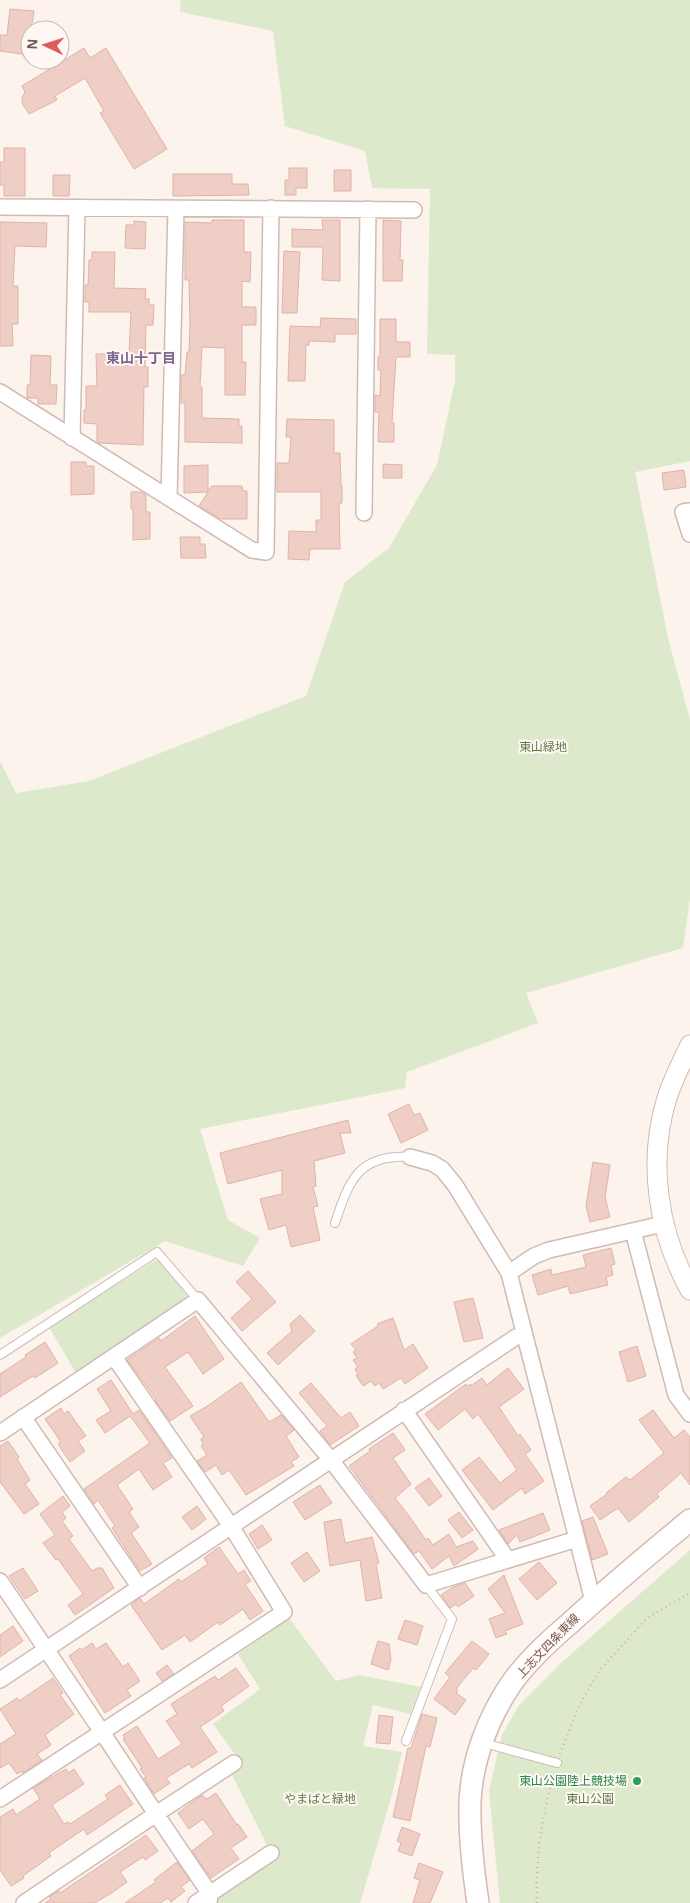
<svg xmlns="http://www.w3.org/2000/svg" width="690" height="1903" font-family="Arial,'Noto Sans JP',sans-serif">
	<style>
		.green { fill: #dde9cb }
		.building { fill: #efcec6; stroke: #e1b2a7 }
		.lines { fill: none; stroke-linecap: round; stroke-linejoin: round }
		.service-casing { stroke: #d0bbb4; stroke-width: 10 }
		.minor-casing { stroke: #d0bbb4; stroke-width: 18 }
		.tertiary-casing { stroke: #d0bbb4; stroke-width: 21 }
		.secondary-casing { stroke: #d3bab2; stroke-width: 24 }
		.path { stroke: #d5b1a8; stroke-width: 2.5; stroke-dasharray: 1 4; stroke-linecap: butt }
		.service { stroke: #fff; stroke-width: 8 }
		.minor { stroke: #fff; stroke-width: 15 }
		.tertiary { stroke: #fff; stroke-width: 19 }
		.secondary { stroke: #fff; stroke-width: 21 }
		.leisure-dot { fill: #2e9e5b; stroke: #fef7f3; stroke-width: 2 }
		.labels { text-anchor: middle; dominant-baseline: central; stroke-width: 4; stroke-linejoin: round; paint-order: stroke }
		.park-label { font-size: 12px; fill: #607a48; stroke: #fef7f3 }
		.street-label { font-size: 12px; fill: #765650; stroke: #fef7f3 }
		.leisure-label { font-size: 12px; fill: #27864d; stroke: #fef7f3; text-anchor: end }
		.neighbourhood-label { font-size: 14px; font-weight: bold; fill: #7b6891; stroke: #fef7f3 }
	</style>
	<rect width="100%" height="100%" fill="#fbf3ec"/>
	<path class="green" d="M181 0H690V461L635 472 668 638 690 720V899L683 948 526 993 538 1023 407 1072 405 1088 200 1129 228 1220 260 1238 243 1266 165 1241 0 1338V761L16 793 89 781 306 696 345 582 389 548 437 465 455 381V355L427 354 430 189 372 188 365 151 285 126 273 31 180 12Z
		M158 1259 188 1297 76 1373 49 1327Z
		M690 1550V1903H500L489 1791 502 1735 519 1705 561 1663Z
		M289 1618 336 1681 359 1675 421 1687 410 1714 373 1705 363 1746 402 1752 392 1795 360 1903H210L271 1853 231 1773 243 1765 213 1724 260 1689 238 1654Z"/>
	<path class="building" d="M10 9 34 11 31 30H30L29 55 0 51V35H7Z
		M84 48 90 58 106 48 167 149 134 169 100 113 104 111 85 78 55 96 57 100 29 114 22 103V98L25 92 22 86Z
		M4 148H25V196H4V185H0V162H4Z
		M289 168H307V188H296V195H285V180H289Z
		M334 170H351V191H334Z
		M173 174H232V184H248L249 195 173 196Z
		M53 175H70L69 196H53Z
		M212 220H244V252H251L250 282 242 281V307H256V325H242V362H246L245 395H225V348L202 347 200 386 202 387V418L239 419V426H242V443L185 442V403H181V375H185L187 352H189L190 324 189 280H185V222L212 223Z
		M322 220H340V281L322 280 323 247H292V229L323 230Z
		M383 220 401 221 400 260H403L402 281H383Z
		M134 221 146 222 145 249 125 248 126 225H134Z
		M0 222 47 223 46 247 15 246 13 286H18V324H12L13 346H0Z
		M284 251 300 252 297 313H282Z
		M92 252H115L114 288 146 289 145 299H149V305H154L153 325H146L145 367H148V387H144L143 445 99 443 97 441V424L84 423V410H86V386H97L96 354H129L131 312H89V302H85V285H88L89 260H92Z
		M321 318 356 319V334H335V342L309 341V345H306L305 381H288L290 326 320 327Z
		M380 319H396V342H410V357H396L392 423H394V442H378L379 412H375V395L380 396 381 370H378V357H380Z
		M31 355 51 356 50 385H57L56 404H38V398H27V385H30Z
		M287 419 334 420V453H340L341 486H342V503H339L340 549H310L309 560 288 559 289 531 316 532V520H321V492H277V463H289L291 437H286Z
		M71 462H86V466H94V494L71 495Z
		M383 464 402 465V478H383Z
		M208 465V491L212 486H242L243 491H247V519H221L199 506 208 492 184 493V466Z
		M684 470 686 487 664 490 662 473Z
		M131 492H141L146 495V512H150V539L133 540V509H131Z
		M180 537H200V544H205L206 558H181Z
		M409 1104 414 1115 420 1113 428 1130 401 1143 388 1114Z
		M348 1120 351 1133H340L345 1153 314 1161 316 1186 313 1187 318 1206 313 1207 320 1240 291 1247 286 1225 269 1230 260 1199 282 1194V1170L228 1184 220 1153Z
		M593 1162 610 1165 605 1197 610 1217 590 1222 586 1206Z
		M611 1248 615 1264 611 1265 613 1275 606 1277 608 1285 570 1294 568 1286 538 1295 532 1275 551 1269 552 1275 586 1267 583 1255Z
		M248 1271 276 1302 242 1331 231 1318 252 1299 236 1282Z
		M473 1298 483 1338 464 1342 454 1302Z
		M300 1315 315 1331 278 1365 267 1353 292 1331 290 1324Z
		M195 1316 224 1359 203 1374 188 1352 165 1367 193 1406 170 1421 155 1400 156 1399 127 1360 159 1338 161 1341Z
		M393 1318 404 1350 413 1344 428 1368 405 1384 401 1378 383 1389 379 1383 375 1386 371 1381 363 1386 356 1375 358 1374 355 1369 358 1367 353 1360 357 1358 353 1352 356 1350 351 1344 378 1326 377 1324Z
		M45 1342 58 1363 35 1378 33 1376 0 1397V1374L26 1357 25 1355Z
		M637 1346 646 1376 628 1382 619 1352Z
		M508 1368 524 1389 499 1407 518 1436 520 1434 531 1450 525 1454 544 1481 525 1494 522 1488 493 1510 462 1470 479 1457 500 1483 517 1470 495 1438 478 1414 473 1419 465 1409 438 1430 425 1414 466 1384 468 1386 471 1384V1386L482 1378 487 1385Z
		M111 1380 133 1414 139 1410 172 1458 163 1463 172 1477 153 1490 139 1469 117 1485 133 1509 129 1512 139 1527 131 1533 152 1564 140 1571 112 1528 115 1526 98 1500 94 1504 84 1489 150 1443 130 1416 105 1433 96 1420 111 1411 97 1389Z
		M241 1382 269 1422 281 1415 294 1430 286 1436 299 1457 291 1462 294 1466 246 1495 229 1470 222 1475 216 1465 205 1472 197 1461 207 1455 201 1446 203 1444 201 1439 204 1437 190 1416 209 1405Z
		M311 1383 341 1418 350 1412 359 1426 330 1445 320 1431 327 1426 299 1393Z
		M61 1408 64 1414 68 1411 86 1436 78 1441 85 1451 70 1462 58 1444 61 1442 45 1419Z
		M653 1410 674 1438 684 1430 690 1437V1485L681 1473 657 1494 659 1497 629 1522 618 1508 600 1520 590 1506 607 1494 606 1493 626 1477 630 1480 664 1453 639 1420Z
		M393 1433 405 1450 393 1458 411 1484 395 1498 409 1516 426 1540 428 1538 433 1545 449 1534 456 1547 473 1541 478 1549 454 1566 449 1556 432 1569 419 1551 414 1554 349 1466 370 1451 369 1449Z
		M8 1441 19 1457 17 1459 30 1480 25 1484 39 1504 24 1514 0 1482V1446Z
		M429 1478 442 1496 429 1506 415 1488Z
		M320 1485 332 1503 305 1520 293 1502Z
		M63 1496 70 1506 62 1512 66 1518 62 1521 73 1536 69 1539 92 1571 97 1568H102L114 1588 75 1615 68 1605 83 1594 58 1559 56 1560 43 1543 55 1535 40 1514Z
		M197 1506 206 1519 192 1530 182 1517Z
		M459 1512 473 1530 462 1538 448 1520Z
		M543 1513 550 1530 520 1542 517 1535 508 1544 499 1530Z
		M593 1517 608 1554 592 1560 582 1521Z
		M341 1519 345 1543 372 1537 379 1563 376 1564 382 1598 366 1601 360 1560 330 1566 324 1522Z
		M262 1525 272 1540 258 1549 249 1534Z
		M219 1547 238 1574 244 1570 251 1581 245 1584 263 1611 250 1620 243 1609 220 1625 218 1622 190 1642 185 1635 162 1650 131 1605 140 1598 144 1604 179 1579 181 1582 208 1564 204 1558Z
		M307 1552 320 1571 304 1582 291 1563Z
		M539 1562 557 1583 537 1600 519 1579Z
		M23 1568 38 1591 25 1599 9 1576Z
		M504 1575 523 1624 505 1631 507 1634 496 1638 489 1619 505 1613 488 1589Z
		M465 1583 474 1596 458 1607 456 1604 450 1608 441 1595 453 1587Z
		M405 1620 423 1626 417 1645 398 1639Z
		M13 1626 23 1641 0 1657V1635Z
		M378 1641 389 1644 391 1660 388 1670 371 1664Z
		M472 1641 489 1654 476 1670 473 1668 456 1689 458 1691 456 1693 466 1700 455 1715 434 1699 450 1677 445 1673Z
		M92 1643 96 1649 106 1643 123 1667 128 1663 140 1681 127 1690 131 1696 105 1713 69 1656 80 1648 82 1650Z
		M167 1665 174 1674 162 1681 156 1673Z
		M236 1668 249 1686 221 1706 224 1711 200 1727 217 1752 192 1768 189 1764 166 1778 170 1783 154 1794 144 1778 146 1777 140 1769 142 1768 123 1739 125 1738 123 1735 137 1726 158 1759 182 1744 166 1721 177 1714 171 1704 215 1676 218 1680Z
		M53 1678 63 1693 60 1695 74 1714 45 1735 51 1745 37 1754 42 1760 23 1773 22 1771 17 1774 9 1763 0 1768V1744L16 1734 0 1709 17 1698 19 1701Z
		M422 1714 437 1718 430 1747 426 1746 410 1821 393 1817 408 1748H411Z
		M379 1715 393 1717 390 1744 376 1743Z
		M66 1769 68 1773 74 1769 84 1784 52 1805 64 1824 68 1822 70 1824 108 1799 105 1795 120 1785 133 1804 87 1835 84 1829 49 1853 51 1856 23 1876 24 1878 11 1886 0 1870V1817L13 1809 16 1815 40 1799 33 1788Z
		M216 1793 237 1825 238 1824 247 1837 231 1848 239 1859 211 1878 192 1851 214 1834 203 1819 189 1829 178 1813 202 1795 207 1799Z
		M402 1827 420 1834 412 1856 398 1851 401 1843 397 1841Z
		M146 1835 158 1851 145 1860 143 1857 120 1872 127 1882 113 1892 95 1903H45L51 1899 49 1897 59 1891 60 1893Z
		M177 1862 190 1880 181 1887 185 1891 171 1902 168 1898 160 1903H125L156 1882 154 1880Z
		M419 1863 443 1872 430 1903H413L420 1880 414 1878Z"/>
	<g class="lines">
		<g class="service-casing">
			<path id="service" d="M335 1223C349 1181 358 1154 410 1157
				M0 1355 157 1252 198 1300
				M406 1741 452 1619 426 1585
				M484 1743 557 1763"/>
		</g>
		<g class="minor-casing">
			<path id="minor" d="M0 207 414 210
				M0 392 252 550 266 552 271 208
				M72 438 77 208
				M169 498 176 209
				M690 511 683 512 690 534
				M364 513 368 209
				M410 1157 432 1163 442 1169 455 1185 509 1273
				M633 1231 676 1395 690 1414
				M525 1336 509 1273 534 1256 549 1250 663 1224
				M404 1410 508 1560
				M23 1417 140 1588
				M0 1433 198 1300 331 1460 426 1585 577 1539
				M0 1581 102 1732 284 1612 231 1526 114 1357
				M0 1680 516 1337 525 1336 593 1601
				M0 1799 102 1732 156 1814 24 1903
				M196 1903 271 1853
				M209 1903 210 1894 156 1814 234 1763"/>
		</g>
		<g class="tertiary-casing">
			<path id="tertiary" d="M690 1045C682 1062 673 1079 667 1098 647 1162 658 1232 690 1290"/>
		</g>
		<g class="secondary-casing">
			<path id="secondary" d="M478 1903C473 1869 469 1835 470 1801 472 1760 488 1718 511 1684 527 1661 548 1642 569 1624 608 1588 649 1554 690 1520"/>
		</g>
		<path class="path" d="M560 1754 578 1708 599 1671 647 1618 690 1593
			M537 1903C535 1859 542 1816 554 1774"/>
		<use href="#service" class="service"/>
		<use href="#minor" class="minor"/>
		<use href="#tertiary" class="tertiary"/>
		<use href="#secondary" class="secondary"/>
	</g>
	<circle class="leisure-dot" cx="637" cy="1781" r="5"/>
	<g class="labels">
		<g class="park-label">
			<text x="543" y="747">東山緑地</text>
			<text x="320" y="1799">やまばと緑地</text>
			<text x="590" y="1799">東山公園</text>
		</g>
		<g class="street-label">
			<text transform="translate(548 1646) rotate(-46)">上志文四条東線</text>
		</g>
		<g class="leisure-label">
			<text x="627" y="1781">東山公園陸上競技場</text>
		</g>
		<g class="neighbourhood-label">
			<text x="141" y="358">東山十丁目</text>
		</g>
	</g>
	<g transform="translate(45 45) rotate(274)"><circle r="24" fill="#fef7f3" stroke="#c8b7b2"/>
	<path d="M0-4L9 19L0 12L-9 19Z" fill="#db605b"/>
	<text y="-8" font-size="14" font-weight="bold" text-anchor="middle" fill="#765650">N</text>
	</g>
</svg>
